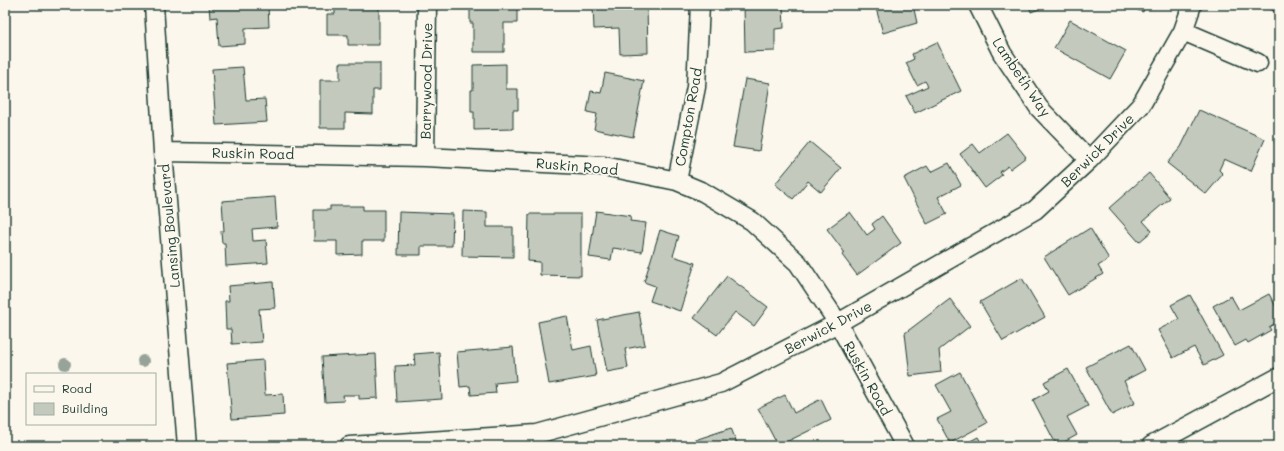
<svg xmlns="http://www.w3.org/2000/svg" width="1284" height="451" font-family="Mali,sans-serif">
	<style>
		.building { fill: #c4c9be; stroke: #1f3d34 }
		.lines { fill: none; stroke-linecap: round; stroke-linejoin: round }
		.minor-casing { stroke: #1f3d34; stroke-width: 21 }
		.minor { stroke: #fbf7ec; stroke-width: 18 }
		.tree { fill: #97a298 }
		.labels { text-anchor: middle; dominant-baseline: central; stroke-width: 3.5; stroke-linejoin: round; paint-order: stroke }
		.street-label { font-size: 14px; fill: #1f3d34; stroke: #fbf7ec }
	</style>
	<rect width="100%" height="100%" fill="#fbf7ec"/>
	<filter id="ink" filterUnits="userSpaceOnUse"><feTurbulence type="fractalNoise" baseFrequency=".025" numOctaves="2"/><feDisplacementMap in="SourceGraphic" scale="8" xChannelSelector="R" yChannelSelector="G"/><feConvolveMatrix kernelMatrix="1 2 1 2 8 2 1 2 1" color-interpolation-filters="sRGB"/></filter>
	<g filter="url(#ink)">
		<path class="building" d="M209 5H268L269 27 245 28V44L219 46 217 17 210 18Z
			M335 5H379V45H348V35H327V14H335Z
			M470 5H517V23H504V52H473V23H470Z
			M593 5H647L648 53 620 54 619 28 594 29Z
			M744 5H783L784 28 775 29V51L745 52Z
			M875 5H913L917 23 883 33Z
			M1029 5H1050L1031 12Z
			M1124 5H1145L1143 12Z
			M1263 5H1279V14Z
			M1070 20 1126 51 1110 79 1054 48Z
			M937 42 961 91 915 113 906 96 928 86 925 81 917 85 906 63 914 59 912 54Z
			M340 63H380V90H373V114L345 113V128H320V80H340Z
			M506 64V89H518V110H513V129L474 130V112H471V90H473V65Z
			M243 67 246 100 265 99 267 122 216 125 212 69Z
			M605 73 644 81 633 137 594 129 597 114 587 112 591 91 601 93Z
			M745 79 770 83 759 151 733 147Z
			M1199 110 1265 139 1251 171 1224 159 1219 170 1223 174 1206 194 1167 163 1181 147Z
			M1007 133 1026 157 1010 169 1008 166 1000 172 1002 175 985 188 960 154 973 144 980 153Z
			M1279 138V148L1274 142Z
			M810 142 841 168 821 192 808 181 793 199 775 184Z
			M949 163 961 185 938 197 947 214 927 224 904 178 927 166 931 172Z
			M1149 173 1170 198 1143 221 1152 231 1139 242 1109 208Z
			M275 197 277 227 252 229 253 241 266 240 268 263 226 266 225 243H222L221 231H224L222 201Z
			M330 206H363V210H384V241H362V254L337 255V241H314V210H330Z
			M463 211 487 212V227H513V257L462 256Z
			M596 211 631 216 630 221 646 223 642 252 613 248 611 260 589 257Z
			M399 212 453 214 452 246H421V255H398Z
			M850 212 867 235 875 229 872 224 882 216 901 243 857 275 842 255 845 253 827 229Z
			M529 214H581V276L540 275V262L528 261Z
			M1090 228 1109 259 1098 266 1103 274 1068 295 1044 257Z
			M660 230 679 236 673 256 695 263 680 311 650 301 655 286 644 282Z
			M727 276 768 307 754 326 735 312 717 335 694 318Z
			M1022 278 1045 317 1003 341 980 302Z
			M273 282 275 308 259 309 262 342 232 344 231 329H226L225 301H229L228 286Z
			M1269 294 1279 312V321L1269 327 1271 330 1248 343 1246 340 1235 346 1213 306 1231 296 1239 310Z
			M1190 295 1223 355 1204 365 1194 347 1173 358 1158 330 1179 319 1171 305Z
			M950 299 970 326 939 350 941 372 910 376 905 333Z
			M639 312 645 345 625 349 628 368 607 372 597 320Z
			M567 316 573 350 591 346 596 376 549 384 538 322Z
			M1131 344 1145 370 1124 381 1135 403 1112 415 1086 367Z
			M513 347 516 381 495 383 496 393 471 395 470 386 460 387 457 352Z
			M439 352 442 399 397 402 395 366 415 365 414 354Z
			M376 354 378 398 359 399V395H343L344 401 325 402 322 357Z
			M263 360 265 395 283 394 284 415 232 419 227 363Z
			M1068 369 1088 406 1067 417 1077 435 1057 446 1033 400 1049 391 1044 382Z
			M960 372 987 423 950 443 937 419 951 412 936 385Z
			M785 395 794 413 821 399 831 420 778 446 758 408Z
			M731 428 738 446H677Z
			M978 437 983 446H961Z"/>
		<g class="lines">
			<g class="minor-casing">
				<path id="minor" d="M154 5 163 152 187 446
					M978 5 1002 53 1039 108 1089 160
					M1183 31 1258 63
					M163 152 425 157 604 166 677 181 703 192 752 221 798 263 838 323 905 446
					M425 157 427 5
					M677 181 696 87 700 5
					M349 446 537 434 721 383 838 323 1035 210 1089 160 1141 105 1183 31 1192 5
					M1151 446 1279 377"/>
			</g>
			<use href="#minor" class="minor"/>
		</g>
		<g class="tree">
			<circle cx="143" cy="361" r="6"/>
			<circle cx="65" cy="364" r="6"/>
		</g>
	</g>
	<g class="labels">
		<g class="street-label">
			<text transform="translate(1022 77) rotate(56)">Lambeth Way</text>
			<text transform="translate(426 81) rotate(-89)">Barrywood Drive</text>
			<text transform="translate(688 117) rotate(-80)">Compton Road</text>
			<text transform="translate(1097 150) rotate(-45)">Berwick Drive</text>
			<text transform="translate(253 153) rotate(1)">Ruskin Road</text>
			<text transform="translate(577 166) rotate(5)">Ruskin Road</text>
			<text transform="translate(169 226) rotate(-95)">Lansing Boulevard</text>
			<text transform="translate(828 327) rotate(-28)">Berwick Drive</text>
			<text transform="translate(868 378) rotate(61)">Ruskin Road</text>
		</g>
	</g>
	<rect width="1284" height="451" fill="none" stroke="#fbf7ec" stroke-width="20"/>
	<rect x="10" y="10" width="1264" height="431" fill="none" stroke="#1f3d34" stroke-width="1.5" filter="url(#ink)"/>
	<rect x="26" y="373" width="130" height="52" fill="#fbf7ec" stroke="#a3ada2"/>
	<rect x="34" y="386" width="20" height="6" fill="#fbf7ec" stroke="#a3ada2"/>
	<text x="62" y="393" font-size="12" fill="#1f3d34">Road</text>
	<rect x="34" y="403" width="20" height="12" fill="#c4c9be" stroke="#a3ada2"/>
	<text x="62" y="413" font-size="12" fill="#1f3d34">Building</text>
</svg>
